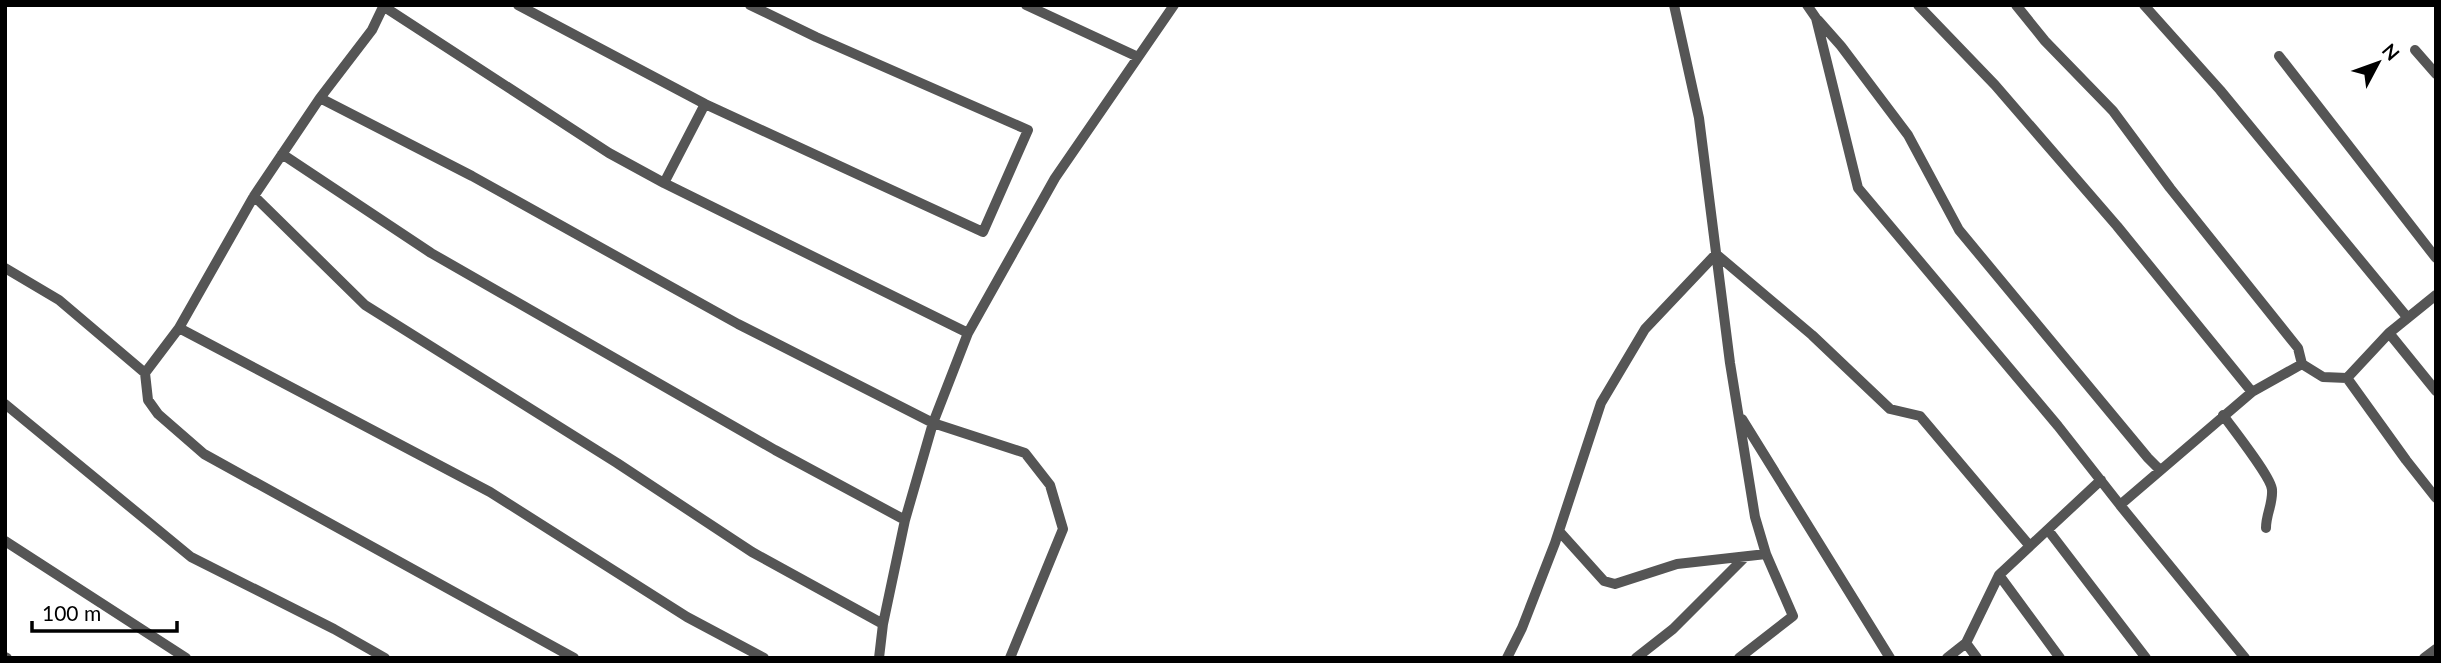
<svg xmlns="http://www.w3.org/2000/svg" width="2441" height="663" font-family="Lato,sans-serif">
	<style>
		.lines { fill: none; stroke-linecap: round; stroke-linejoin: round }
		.minor { stroke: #555; stroke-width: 10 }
	</style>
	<rect width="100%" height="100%" fill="#fff"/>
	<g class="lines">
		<path class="minor" d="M518 5 705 104 983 232 1028 130 816 37 750 5
			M1026 5 1138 57
			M1674 5 1699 118 1730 363 1755 517 1766 554 1793 616 1739 658
			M1807 5 1816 18 1858 188 2058 426 2120 505
			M1918 5 1995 85 2117 226 2252 392
			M2016 5 2045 41 2113 111 2170 188 2298 348 2302 364 2323 377 2347 378
			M2144 5 2220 90 2407 317
			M383 6 609 153 664 183 968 333
			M1818 20 1841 46 1908 135 1959 230 2148 458 2160 470
			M2415 50 2436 74
			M2279 56 2436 258
			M320 98 472 176 738 324 933 423 1025 453 1050 485 1063 529 1010 658
			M282 154 431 253 775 450 905 520
			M664 183 705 104
			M254 196 365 305 617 463 752 552 883 624
			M5 268 59 300 145 373 179 328 254 196 320 98 372 30 384 5
			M179 328 490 492 687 617 764 658
			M2389 333 2436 391
			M145 373 148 400 158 414 204 454 574 658
			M2347 378 2406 460 2436 498
			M2347 378 2389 333 2436 295
			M5 404 191 557 334 629 385 658
			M2223 415C2232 428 2272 478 2272 490 2273 504 2266 514 2266 528
			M1742 419 1890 658
			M2048 530 2146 658
			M1559 531 1604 581 1615 584 1677 564 1766 554
			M5 541 186 658
			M1999 575 2101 480
			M1966 643 1977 658
			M5 657 7 658
			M879 658 883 624 905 520 933 423 968 333 1055 178 1174 5
			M1507 658 1522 628 1555 543 1601 403 1645 329 1716 254 1812 335 1890 409 1920 416 2029 545
			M1636 658 1673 629 1745 557
			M1947 658 1966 643 1999 575 2060 658
			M2245 658 2120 505 2252 392 2302 364
			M2424 658 2436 649"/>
	</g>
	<rect width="2441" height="663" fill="none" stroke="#000000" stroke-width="14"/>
	<g transform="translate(2378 63) rotate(49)" stroke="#ffffff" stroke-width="5" paint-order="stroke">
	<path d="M0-5L12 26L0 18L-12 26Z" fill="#000000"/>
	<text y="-10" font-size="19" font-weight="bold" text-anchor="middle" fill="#000000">N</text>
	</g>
	<path d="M32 621v10h145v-10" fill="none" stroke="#000000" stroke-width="3.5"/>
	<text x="42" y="621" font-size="21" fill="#000000" stroke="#ffffff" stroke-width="5" paint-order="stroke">100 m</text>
</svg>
